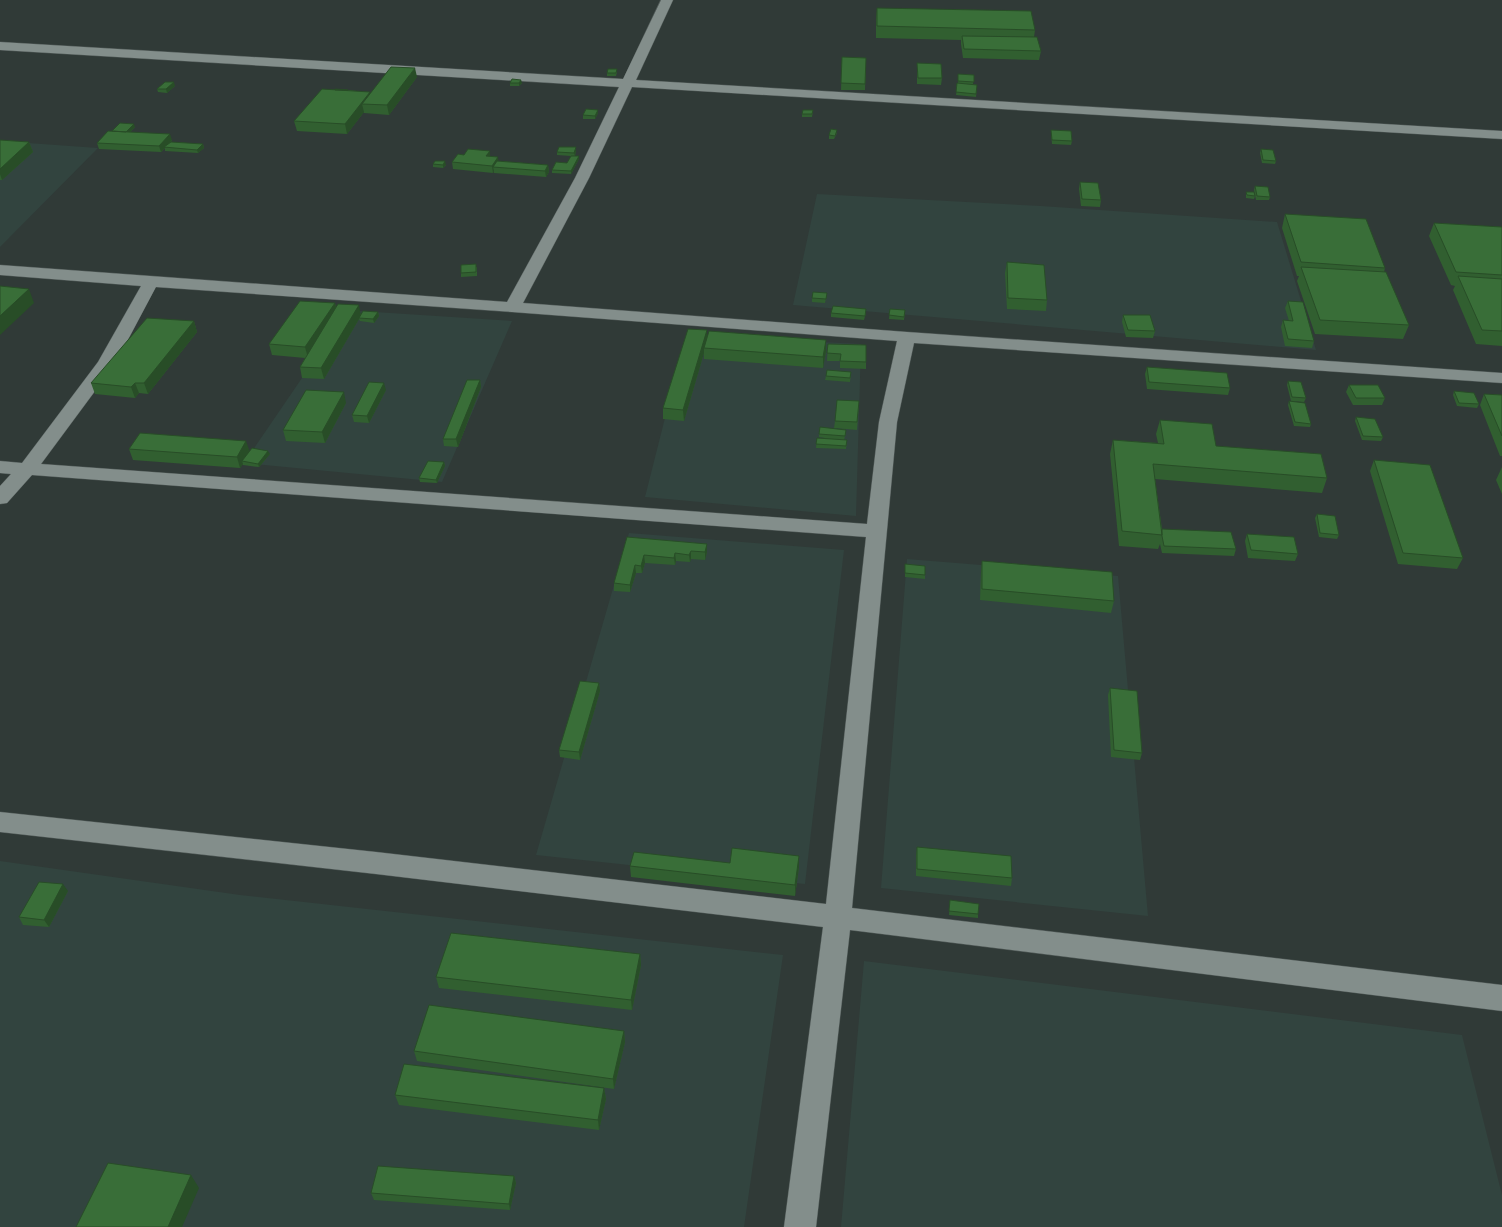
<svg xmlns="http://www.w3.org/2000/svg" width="1502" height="1227" font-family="'Space Grotesk',sans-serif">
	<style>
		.built { fill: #32443f }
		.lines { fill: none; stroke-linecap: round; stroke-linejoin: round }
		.minor-casing { stroke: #4f5856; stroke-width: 1 }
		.minor { fill: #838e8b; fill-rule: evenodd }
		.wall { fill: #315f30 }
		.shaded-wall { fill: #284d27 }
		.building { fill: #396e38; stroke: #284d27 }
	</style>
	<rect width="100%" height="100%" fill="#303a37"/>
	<path class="built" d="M0 141 98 148 0 247Z
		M817 194 1041 206 1277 222 1316 350 793 305Z
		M344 310 512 321 442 482 244 463 302 378 341 314Z
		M686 335 861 344 856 516 645 497Z
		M629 533 844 550 805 884 536 855Z
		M907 559 1118 576 1148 916 881 888Z
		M0 861 240 895 783 955 744 1227H0Z
		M864 961 1462 1035 1502 1195V1227H841Z"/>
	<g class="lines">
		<g class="minor-casing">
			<path id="minor" d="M661 0H673L636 80 1502 131V139L632 87 589 178 523 303 907 332 1502 373V383L914 343 897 422 852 908 1502 985V1011L850 930 816 1227H784L823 927 376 874 0 832V812L376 852 826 904 866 537 32 475 7 503 0 504V486L11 474 0 473V461L22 463 98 362 141 286 0 275V265L507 302 575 178 619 87 0 50V42L623 79ZM156 287 512 312 897 341 879 422 867 524 41 464 115 364Z"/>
		</g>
		<use href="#minor" class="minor"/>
	</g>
	<path class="wall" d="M877 8 1035 30 1034 37 1041 51 1039 60 963 58 961 44V40L876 38V19Z
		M842 57 866 58 865 90H841Z
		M917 63 942 78 941 85 917 84Z
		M617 72 616 76H607V73Z
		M958 74 974 75 973 84 977 85 976 97 956 95 958 83Z
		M417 77 389 115 364 113V112L347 134 297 131 294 121 349 90 371 93Z
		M510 83H522L519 86H510Z
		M175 86 167 93 158 92 157 89Z
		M813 110 812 117H802V114Z
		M598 113 595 119H583V115Z
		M135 127 130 132 172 140 171 142 203 144 204 148 198 153 165 151V148L161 152 99 149 97 143 112 131Z
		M1051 130 1072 141 1071 145 1052 144 1051 133Z
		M837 133 834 139H829V135Z
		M0 140 29 142 33 152 2 180H0Z
		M576 147V150L575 156 579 159 571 174 552 173V170L567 163 571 156 557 155V152Z
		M1261 149 1276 161 1275 164 1262 163 1260 153Z
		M490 157 499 161 548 165 549 172 546 177 494 173V171L493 173 453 169 452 162Z
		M433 164 446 165 443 168 433 167Z
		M1080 182 1101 200 1100 207 1081 206 1079 189Z
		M1255 186 1270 197 1269 200H1256L1254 190Z
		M1246 192 1255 196 1254 199 1246 198Z
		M1285 214 1385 268 1384 272 1409 325 1403 339 1315 334 1297 281 1299 276H1297L1282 228Z
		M1434 223 1502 227V346L1476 344 1453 290 1455 286 1451 285 1429 236Z
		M1007 262 1047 300 1046 311 1007 309 1005 273Z
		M477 267V276L461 277V273Z
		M827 293 825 303 812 302V298Z
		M1288 301 1314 341 1312 348 1285 346 1281 327 1283 320 1289 321 1285 308Z
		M335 303 336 308 361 314 378 312 379 316 374 323 360 321 359 319 324 379 302 378 300 367 305 358 272 355 269 344Z
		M890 309 905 310 904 320 889 319Z
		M831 313H866L864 320 831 317Z
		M1123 315 1155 331 1153 338 1126 337 1122 322Z
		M194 321 197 332 148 394 139 393 135 398 95 394 91 383Z
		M707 336 826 340V351L823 368 704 359V353L684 421 663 419V408Z
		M828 344 866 362V369L840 368V361H827Z
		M1147 367 1230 388 1228 395 1147 389 1145 374Z
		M851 372 850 382 825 380 826 376Z
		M480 380 481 387 458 447 444 446 443 439Z
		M1288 381 1306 398 1304 402 1291 401 1287 385Z
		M1349 385 1385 398 1382 405H1353L1346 392Z
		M386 390 369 423 354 422 352 415Z
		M1454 391 1479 404 1477 408 1457 406 1453 395Z
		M1484 394 1502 395V456H1500L1480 405Z
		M859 401 857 430 834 428 835 421Z
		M1289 401 1311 424 1310 427 1294 426 1288 405Z
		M346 403 325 443 286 441 283 430Z
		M1356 417 1383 437 1381 441 1362 440 1355 421Z
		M1160 420 1216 446 1327 478 1322 493 1155 479 1162 529 1236 549 1234 556 1162 553 1160 544 1158 549 1119 546 1110 454 1113 440 1158 443 1156 434Z
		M846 433 844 440H847L846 449 816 448 817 438 831 439 819 437V434Z
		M129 449 250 451 270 454 259 467 243 465V464L240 468 133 460Z
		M1374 460 1463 558 1457 569 1398 564 1370 471Z
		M444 462 445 466 437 483 420 482 419 478Z
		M1502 467V494L1496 480Z
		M1317 514 1339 535 1337 539 1319 537 1315 518Z
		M1247 534 1298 554 1295 561 1248 558 1245 541Z
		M627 537 707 544V552L705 560 691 559 690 562 676 561 675 565 645 563 642 573H636L630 592 614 591V583Z
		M982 561 1114 601 1111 613 980 600 981 572Z
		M905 564 925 575V579L905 577Z
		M599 683 600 691 580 760 560 757 559 750Z
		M1110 688 1142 753 1140 760 1111 757 1108 695Z
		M917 847 1012 878 1011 886 916 876V855Z
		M730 863 799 867 795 896 631 877 630 866Z
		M68 891 49 927 23 925 19 917Z
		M950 900 978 914V918L949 915Z
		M640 954 641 965 632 1010 439 988 436 977Z
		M624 1031 625 1042 614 1089 417 1061 414 1051Z
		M604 1088 606 1099 599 1130 399 1105 395 1095Z
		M514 1176 516 1183 510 1210 374 1200 371 1193Z"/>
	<path class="shaded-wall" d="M415 68 417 77 389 115 387 105Z
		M521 80 522 83 519 86V83Z
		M174 82 175 86 167 93 166 89Z
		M370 92 372 101 362 104 364 112 347 134 345 124Z
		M598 110V113L595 119V116Z
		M134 124 135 127 125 137 124 134Z
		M170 134 172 140 165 148 164 147 165 148 161 152 159 146Z
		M29 142 33 152 2 180 0 174V169Z
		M203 144 204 148 198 153 197 150Z
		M576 147V150L575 156 574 153Z
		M490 151V158L486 156Z
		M579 156V159L571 174V171Z
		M498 157 499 164 493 167 494 171 493 173 492 166Z
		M445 161 446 165 443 168V165Z
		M548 165 549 172 546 177 545 171Z
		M29 289 34 303 0 335V316Z
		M335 303 337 314 308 358 305 347Z
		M359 305 361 316 359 318V319L324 379 321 368Z
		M378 312 379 316 374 323 373 319Z
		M194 321 197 332 148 394 144 383Z
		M707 330V341L704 348V353L684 421 683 410Z
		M826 340V351L823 368V357Z
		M480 380 481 387 458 447 456 439Z
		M135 383 139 393 135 398 131 387Z
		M384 383 386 390 369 423 367 416Z
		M344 392 346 403 325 443 322 432Z
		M246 441 250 452 242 461 243 464 240 468 237 457Z
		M268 451 270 454 259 467 258 464Z
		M444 462 445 466 437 483 436 480Z
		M707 544V552L705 560V552Z
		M691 551V559L690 562 689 555Z
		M675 553 676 561 675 565 674 558Z
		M644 555 645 563 642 573 641 566Z
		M635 565 636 573 630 592V585Z
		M599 683 600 691 580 760 579 752Z
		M799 856V867L795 896V885Z
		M63 884 68 891 49 927 44 920Z
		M640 954 641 965 632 1010 631 1000Z
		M624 1031 625 1042 614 1089 613 1079Z
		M604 1088 606 1099 599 1130 598 1120Z
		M191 1175 199 1188 182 1227H168Z
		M514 1176 516 1183 510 1210 509 1204Z"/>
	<path class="building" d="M877 8 1031 11 1035 30 877 26Z
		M962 36 1037 37 1041 51 964 49Z
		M842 57 866 58 865 84 841 83Z
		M917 63 941 64 942 78H918Z
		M391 67 415 68 387 105 362 104Z
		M608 69H617L616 73H607Z
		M958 74 974 75V82L958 81Z
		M512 79 521 80 519 83H510Z
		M165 82H174L166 89H157Z
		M957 83 977 85 976 94 956 92Z
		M322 89 370 92 345 124 294 121Z
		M335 89 348 90H335Z
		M586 109 598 110 595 116 583 115Z
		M803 110H813L812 114H802Z
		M120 123 134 124 126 132 112 131Z
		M831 129 837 130 835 136 829 135Z
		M1051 130 1071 131 1072 141 1052 140Z
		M108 131 170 134 159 146 97 143Z
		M0 140 29 142 0 169Z
		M171 142 203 144 197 150 164 147Z
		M559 147H576L574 153 557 152Z
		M468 149 490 151 486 156 498 157 492 166 452 162 458 154 464 155Z
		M1261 149 1273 150 1276 161 1263 160Z
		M571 156H579L571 171 552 170 556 162 567 163Z
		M435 161H445L443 165 433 164Z
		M497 161 548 165 545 171 493 167Z
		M1080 182 1098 183 1101 200 1082 199Z
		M1255 186 1268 187 1270 197 1257 196Z
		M1246 192H1254L1255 196 1247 195Z
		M1285 214 1366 219 1385 268 1301 262Z
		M1434 223 1502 227V275L1456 272Z
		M1007 262 1044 265 1047 300 1008 298Z
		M476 264V272L461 273V265Z
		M1301 267 1386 272 1409 325 1320 320Z
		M1458 276 1502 279V331L1482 330Z
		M0 286 29 289 0 316Z
		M813 292 827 293 826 299 812 298Z
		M300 301 335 303 305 347 269 344Z
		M1288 301 1303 302 1314 341 1288 339 1283 320 1293 321Z
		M338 304 359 305 321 368 300 367Z
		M833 306 866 309 865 316 831 313Z
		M890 309 905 310 904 317 889 315Z
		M363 311 378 312 373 319 359 318Z
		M1123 315H1150L1155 331 1128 330Z
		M147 318 194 321 144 383H135L131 387 91 383Z
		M688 329 707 330 683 410 663 408Z
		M709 331 826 340 823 357 704 348Z
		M828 344 866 345V362L840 361 841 354 827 353Z
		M1147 367 1227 373 1230 388 1149 382Z
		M827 370 851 372 850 378 826 376Z
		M467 380H480L456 439H443Z
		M1288 381 1301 382 1306 398 1292 397Z
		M369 382 384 383 367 416 352 415Z
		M1349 385H1378L1385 398H1356Z
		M306 390 344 392 322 432 283 430Z
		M1454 391 1474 393 1479 404 1459 403Z
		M1484 394 1502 395V436Z
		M837 400 859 401 857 422 835 421Z
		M1289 401 1305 403 1311 424 1295 422Z
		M1356 417 1375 419 1383 437 1363 436Z
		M1160 420 1212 424 1216 446 1321 454 1327 478 1153 464 1162 535 1122 531 1113 440 1164 444Z
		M820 427 846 430 845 436 819 434Z
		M140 433 246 441 237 457 129 449Z
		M817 438 847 440 846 446 816 444Z
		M252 448 268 451 258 464 242 461Z
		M1374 460 1430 465 1463 558 1403 553Z
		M428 461 444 462 436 480 419 478Z
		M1317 514 1335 516 1339 535 1320 533Z
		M1162 529 1231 532 1236 549 1164 546 1162 536Z
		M1247 534 1294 537 1298 554 1251 550Z
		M627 537 707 544 705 552 691 551 689 555 675 553 674 558 644 555 641 566 635 565 630 585 614 583Z
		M982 561 1112 572 1114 601 982 589Z
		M905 564 925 566V575L905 573Z
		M580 681 599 683 579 752 559 750Z
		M1110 688 1137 691 1142 753 1114 750Z
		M917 847 1011 856 1012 878 917 869Z
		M732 848 799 856 795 885 630 866 634 852 730 863Z
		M39 882 63 884 44 920 19 917Z
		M950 900 979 904 978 914 949 911Z
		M451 933 640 954 631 1000 436 977Z
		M429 1005 624 1031 613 1079 414 1051Z
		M404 1064 604 1088 598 1120 395 1095Z
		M108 1163 191 1175 168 1227H76Z
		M378 1166 514 1176 509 1204 371 1193Z"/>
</svg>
